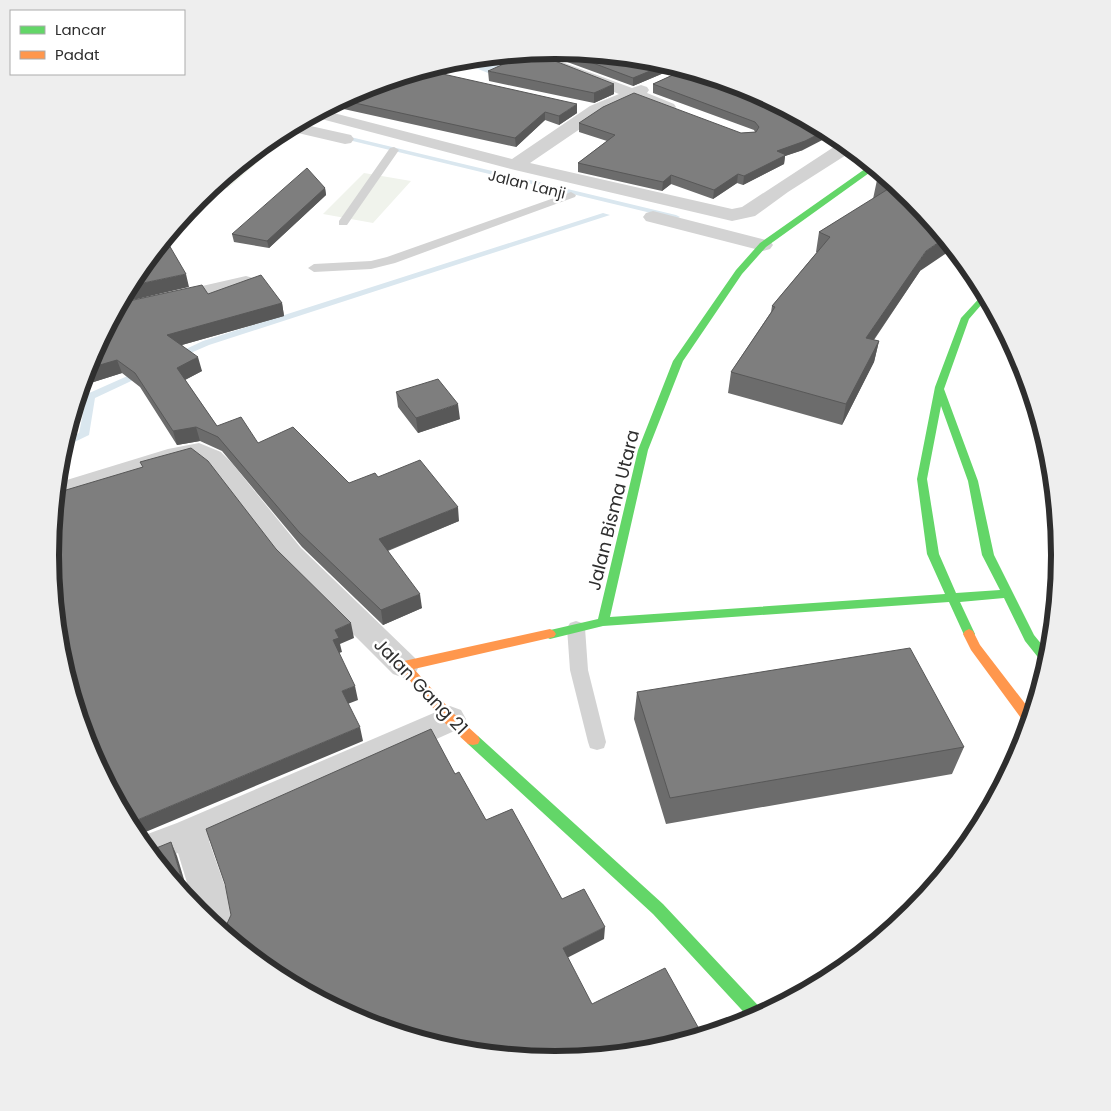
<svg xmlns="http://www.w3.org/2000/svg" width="1111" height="1111" font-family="Poppins,sans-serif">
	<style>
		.green { fill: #f0f3ec }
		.water { fill: #dae7ef }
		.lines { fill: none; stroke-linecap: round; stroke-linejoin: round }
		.stream { fill: #dae7ef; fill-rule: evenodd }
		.lane { fill: #d3d3d3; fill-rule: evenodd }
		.street { fill: #d3d3d3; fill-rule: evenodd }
		.fast { fill: #63d668; fill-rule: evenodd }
		.slow { fill: #ff974d; fill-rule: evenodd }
		.wall { fill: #6c6c6c }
		.shaded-wall { fill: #585858 }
		.building { fill: #7e7e7e; stroke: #585858 }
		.labels { text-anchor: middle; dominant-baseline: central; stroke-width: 5; stroke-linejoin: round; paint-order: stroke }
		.far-street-label { font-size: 15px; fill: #2e2e2e; stroke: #fff }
		.street-label { font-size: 18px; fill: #2e2e2e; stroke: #fff }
		.rim { fill: none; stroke: #2e2e2e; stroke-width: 6 }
	</style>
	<rect width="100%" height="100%" fill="#fff"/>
	<path class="green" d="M259 148 272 150 228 188 213 186Z
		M364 173 411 181 373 223 323 214Z"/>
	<path class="water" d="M492 56 517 66 493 75 456 60Z"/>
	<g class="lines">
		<path class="stream" d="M338 134 676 215 680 217 676 219 336 137 334 136Z
			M603 213 610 215 209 345 179 358H173L171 356 203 341Z
			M141 370 146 373 144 375 95 398 89 435 62 448 65 440 79 433 87 394Z"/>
		<path class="lane" d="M394 147 399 150 347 225H339V221L390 148Z
			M571 192 576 195 575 197 395 263 371 269 314 272 308 268 314 264 371 261 387 257Z
			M576 621 582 623 585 628 588 670 606 742 604 748 597 750 590 748 588 742 570 670 567 628 570 623Z"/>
		<path class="street" d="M535 52 632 88 641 85 647 87 649 90 647 93 674 104 676 107 674 110 668 112 633 99 602 114 530 163 732 209 742 207 843 141 854 150 788 192 755 216 732 221 515 170 310 116 322 110 512 159 590 106 619 94 517 54Z
			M297 123 351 135 354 139 351 143 345 144 285 130Z
			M653 211 770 241 773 245 770 249 763 251 646 221 643 217 646 213Z
			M246 276 253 278 256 282 253 286 112 318 119 305Z
			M199 443 221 452 231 462 301 548 415 658 419 666 415 674 404 678 393 674 281 562 213 474 196 460 55 500 57 483 168 449Z
			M450 706 461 710 466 719 461 728 209 841 229 898 235 928 230 939 195 909 178 853 156 862 137 838 177 823Z"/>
		<path class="fast" d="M872 164 876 168 766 247 742 274 683 361 648 450 610 617 945 594 927 554 917 479 935 387 961 318 985 292 988 297 969 319 944 389 978 481 994 555 1034 635 1051 656 1047 667 1045 666 1025 641 1004 598 960 602 975 634 973 637H965L949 602 603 626 550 639 546 637 544 634 546 631 598 619 638 450 673 361 736 270 760 243ZM941 406 968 481 982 555 1000 590 956 593 939 554 927 479Z
			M473 735 478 736 663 904 766 1014 752 1021 653 914 468 744 466 740 468 736Z"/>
		<path class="slow" d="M550 629 554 631 556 634 554 637 414 669 455 715 478 736 480 740 478 744 473 745 468 744 445 723 398 666 400 663 404 661Z
			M969 629 973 631 980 645 1033 714 1030 726 1026 725 971 650 963 634 965 631Z"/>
	</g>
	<path class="wall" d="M556 50 654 60 678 67 633 86 548 55V51Z
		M686 69 803 150 785 156 784 164 743 185 737 183 713 199 671 184 662 191 578 172V163L607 141 579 132V123L741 133 755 132 754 130 653 93V84Z
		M488 71 614 94 594 103 489 81Z
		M362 88 577 113 559 125 545 120 516 147 330 106Z
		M885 175 913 198 920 271 874 340 879 341 874 362 842 425 728 393 731 372 771 312 772 306 817 252H816L819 232 873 199 877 180Z
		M325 188 326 195 269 248 234 242 232 234Z
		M208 294 282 303 284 316 182 345 202 371 185 380 217 426 258 443 349 483 378 477 459 521 388 551 422 608 383 625 302 547 222 451 200 441 177 445 140 387 122 373 81 386 89 362Z
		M396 392 460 419 418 433 398 407Z
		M637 692 964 747 952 774 666 824 634 719Z"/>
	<path class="shaded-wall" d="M667 64 678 67 633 86V78Z
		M614 84V94L594 103V93Z
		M577 104V113L559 125V116Z
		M545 112V120L516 147 515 138Z
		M827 130 834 134 803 150 785 156 784 164 743 185 744 176 777 151Z
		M738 174 737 183 713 199 714 190Z
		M671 175V184L662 191 663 182Z
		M325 188 326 195 269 248 267 241Z
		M945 238 954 248 920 271 861 358 866 338 926 251Z
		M186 274 189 287 120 303 129 286Z
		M282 303 284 316 171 348 167 335Z
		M879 341 874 362 842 425 846 404Z
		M198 357 202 371 181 382 177 368Z
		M117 360 122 373 81 386 86 369Z
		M458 404 460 419 418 433 416 418Z
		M72 417 76 426 69 428Z
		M196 427 200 441 177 445 173 431Z
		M458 507 459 521 381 553 379 539Z
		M420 594 422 608 383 625 381 610Z
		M351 623 354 638 340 644 342 652 336 654 333 640 335 630Z
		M355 686 358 700 345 705 342 691Z
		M360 727 363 741 136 836H135L129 825 130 823Z
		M171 842 177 856 192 906 187 897Z
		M605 927 604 939 563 960V948Z"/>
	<path class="building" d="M558 50 654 60 667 64 633 78Z
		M531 52H532L614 84 594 93 488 71Z
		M686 69 749 89 827 130 805 141 777 151 786 155 744 176 738 174 714 190 671 175 663 182 578 163 615 135 579 123 603 107 634 93 741 133 756 132 759 127 755 122 653 84Z
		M425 70 577 104 559 116 545 112 515 138 341 100 362 88Z
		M307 168 325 188 267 241 232 234Z
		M885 175 913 198 945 238 926 251 866 338 879 341 846 404 731 372 775 307 772 306 830 237 819 232 893 186 877 180Z
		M165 238 186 274 129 286 135 274Z
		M261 275 282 303 167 335 198 357 177 368 217 426 241 417 258 443 293 427 349 483 375 473 378 477 420 460 458 507 379 539 420 594 381 610 299 532 218 437 196 427 173 431 135 373 117 360 86 369 89 362 120 303 202 285 208 294Z
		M438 379 458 404 416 418 396 392Z
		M191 448 208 461 276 549 351 623 335 630 339 638 333 640 355 686 342 691 360 727 130 823 129 825 88 749 60 654 50 555 56 493 143 467 140 462Z
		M910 648 964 747 670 798 637 692Z
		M431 729 455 774 459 772 486 820 512 809 562 899 584 889 605 927 563 948 592 1004 665 968 703 1036 654 1051 555 1061 457 1051 362 1022 274 976 198 913 135 836 131 828 149 851 171 842 187 897 225 928 231 915 225 884 206 829Z"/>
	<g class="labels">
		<g class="far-street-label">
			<text transform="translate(527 184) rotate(14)">Jalan Lanji</text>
		</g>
		<g class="street-label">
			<text transform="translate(613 510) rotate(-76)">Jalan Bisma Utara</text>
			<text transform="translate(421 686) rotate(46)">Jalan Gang 21</text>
		</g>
	</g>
	<path d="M0 0H1111V1111H0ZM59 555a496 496 0 1 1 992 0a496 496 0 1 1-992 0Z" fill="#eee" fill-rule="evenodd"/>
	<path class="rim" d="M59 555a496 496 0 1 1 992 0a496 496 0 1 1-992 0Z"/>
	<rect x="10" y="10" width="175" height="65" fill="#ffffff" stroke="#ababab"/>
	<rect x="20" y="26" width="25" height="8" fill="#63d668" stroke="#ababab"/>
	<text x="55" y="35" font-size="15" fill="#2e2e2e">Lancar</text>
	<rect x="20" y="51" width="25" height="8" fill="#ff974d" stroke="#ababab"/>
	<text x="55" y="60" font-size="15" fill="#2e2e2e">Padat</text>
</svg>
